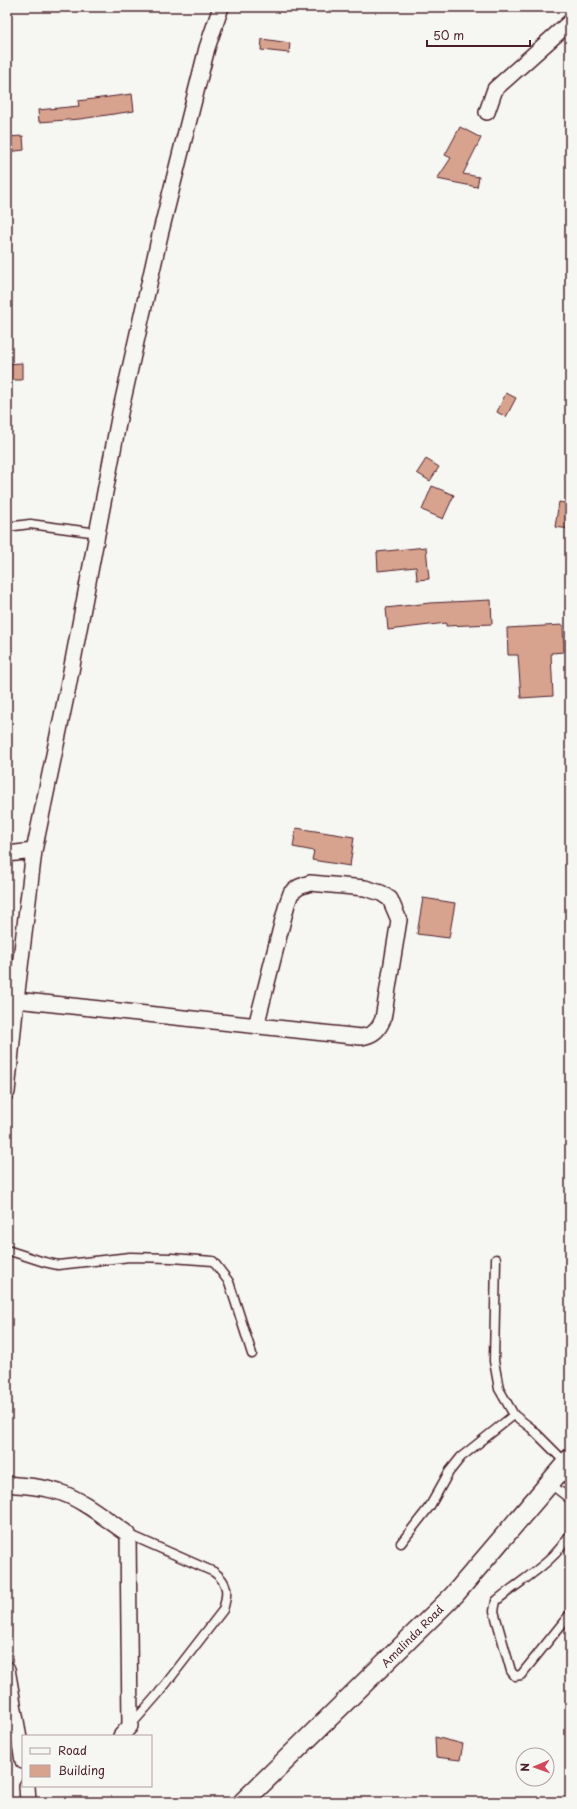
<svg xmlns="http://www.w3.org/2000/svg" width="577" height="1809" font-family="'Playpen Sans',sans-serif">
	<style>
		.building { fill: #d8a38e; stroke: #4a1f2b }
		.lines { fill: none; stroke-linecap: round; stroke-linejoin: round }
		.service-casing { stroke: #4a1f2b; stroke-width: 11 }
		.minor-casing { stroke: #4a1f2b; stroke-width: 18 }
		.tertiary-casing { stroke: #4a1f2b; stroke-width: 22 }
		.service { stroke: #f6f6f2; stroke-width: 8 }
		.minor { stroke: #f6f6f2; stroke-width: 15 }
		.tertiary { stroke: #f6f6f2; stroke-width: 19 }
		.labels { text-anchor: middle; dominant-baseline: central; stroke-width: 3; stroke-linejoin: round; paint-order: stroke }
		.street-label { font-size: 11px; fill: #4a1f2b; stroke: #f6f6f2 }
	</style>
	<rect width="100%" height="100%" fill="#f6f6f2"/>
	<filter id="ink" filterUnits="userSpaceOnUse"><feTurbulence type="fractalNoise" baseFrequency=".025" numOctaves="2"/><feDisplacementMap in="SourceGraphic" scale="8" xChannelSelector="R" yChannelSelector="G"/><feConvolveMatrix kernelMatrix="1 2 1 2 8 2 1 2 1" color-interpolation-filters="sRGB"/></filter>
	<g filter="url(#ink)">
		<path class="building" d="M262 39 290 43 289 53 261 50Z
			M132 94 134 111 80 119 39 122 38 110 79 106 78 101Z
			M460 127 481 138 463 174 479 177 477 187 437 179 451 158 445 155Z
			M23 136 24 150 7 152V137Z
			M22 363V380H7V364Z
			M506 393 516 398 506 417 497 412Z
			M426 459 439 467 430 481 417 473Z
			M432 486 454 495 443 519 422 510Z
			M559 502 570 504V529L555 527Z
			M426 547 429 579 417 580 416 567 378 571 377 552Z
			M491 600 492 624 446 626V623L388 630 386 608 430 603Z
			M563 625 564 652 551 653 553 696 521 698 518 655H508L507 628Z
			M296 828 354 837 350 866 312 860 314 851 293 847Z
			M423 898 455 903 449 938 417 934Z
			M435 1737 463 1744 460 1760 436 1757Z"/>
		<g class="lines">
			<g class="service-casing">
				<path id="service" d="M7 527 30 524 98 533
					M7 1250 44 1262 58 1265 130 1257 172 1258 213 1261 229 1282 252 1354
					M496 1259 494 1361 499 1389 514 1415 531 1428 566 1463
					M549 1483 570 1499
					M128 1534 214 1572C229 1583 228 1593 223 1610L158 1694 131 1725
					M570 1534C553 1564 522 1579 496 1601L494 1611 511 1671 515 1676 521 1675 570 1614
					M401 1543 430 1506 449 1472 461 1457 514 1415"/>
			</g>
			<g class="minor-casing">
				<path id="minor" d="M487 112 495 89 570 22
					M7 854 34 851
					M16 1000 361 1037C373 1035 378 1031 383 1019L399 920 390 899 381 893 365 888 310 883 299 887 291 893 287 904 256 1026
					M7 1092 16 1000 34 851 68 687 120 413 160 235 207 48 221 7
					M7 1484C24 1486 42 1486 59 1492 82 1499 107 1520 128 1534L130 1726 121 1736
					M7 1669 23 1761
					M27 1786 28 1802"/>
			</g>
			<g class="tertiary-casing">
				<path id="tertiary" d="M243 1802 454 1595 570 1459"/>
			</g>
			<use href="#service" class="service"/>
			<use href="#minor" class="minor"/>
			<use href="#tertiary" class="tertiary"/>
		</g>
	</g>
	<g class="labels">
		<g class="street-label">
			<text transform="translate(412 1636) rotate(-45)">Amalinda Road</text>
		</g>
	</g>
	<rect width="577" height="1809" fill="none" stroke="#f6f6f2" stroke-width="24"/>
	<rect x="12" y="12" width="553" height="1785" fill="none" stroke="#4a1f2b" stroke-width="1.5" filter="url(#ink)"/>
	<rect x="22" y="1735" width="130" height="52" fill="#f6f6f2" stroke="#b1a0a2"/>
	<rect x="30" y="1748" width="20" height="6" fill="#f6f6f2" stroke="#b1a0a2"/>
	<text x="58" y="1755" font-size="12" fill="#4a1f2b">Road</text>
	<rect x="30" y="1765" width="20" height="12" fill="#d8a38e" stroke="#b1a0a2"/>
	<text x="58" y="1775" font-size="12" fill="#4a1f2b">Building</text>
	<g transform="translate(535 1767) rotate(268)"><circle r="19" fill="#f6f6f2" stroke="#b1a0a2"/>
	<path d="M0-3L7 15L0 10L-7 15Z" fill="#d1495b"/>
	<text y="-6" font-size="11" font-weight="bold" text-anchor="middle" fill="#4a1f2b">N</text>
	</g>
	<path d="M427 40v6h103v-6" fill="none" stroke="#4a1f2b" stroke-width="2"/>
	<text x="433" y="40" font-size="12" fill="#4a1f2b" stroke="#f6f6f2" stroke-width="3" paint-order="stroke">50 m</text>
</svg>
